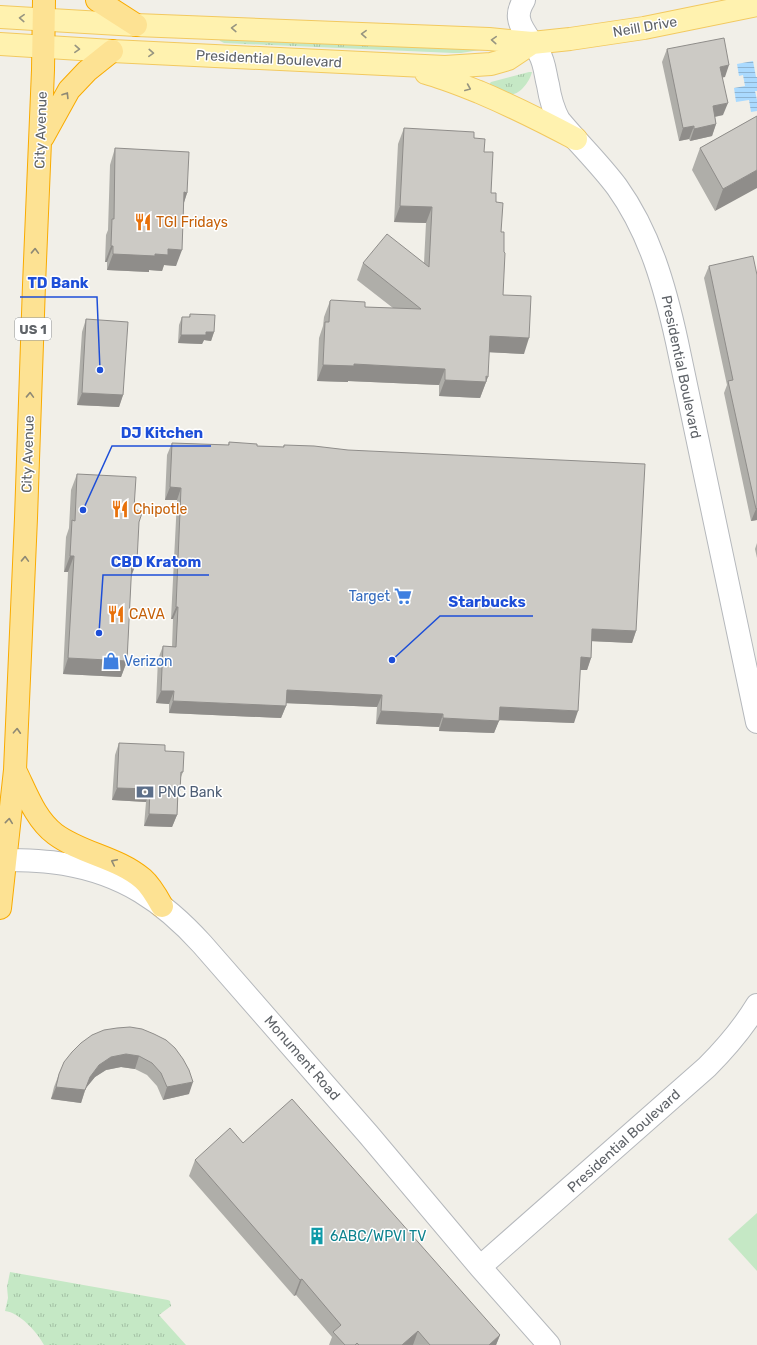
<svg xmlns="http://www.w3.org/2000/svg" width="757" height="1345" font-family="Rubik,sans-serif">
	<style>
		.grass { fill: url(#grass-tufts) }
		.pitch { fill: #c5e8c5 }
		.water { fill: url(#water-rules) }
		.lines { fill: none; stroke-linecap: round; stroke-linejoin: round }
		.minor-casing { stroke: #b5b8bc; stroke-width: 24 }
		.major-casing { stroke: #f2c960; stroke-width: 24 }
		.highway-casing { stroke: #f9ab00; stroke-width: 24 }
		.minor { stroke: #fff; stroke-width: 22 }
		.major { stroke: #fff2af; stroke-width: 22 }
		.highway { stroke: #fde293; stroke-width: 22 }
		.wall { fill: #afaea9 }
		.shaded-wall { fill: #8f8d8a }
		.building { fill: #cccac5; stroke: #8f8d8a }
		.oneway { stroke: #979581 }
		.oneway2 { stroke: #8e8975 }
		.labels { text-anchor: middle; dominant-baseline: central; stroke-width: 3; stroke-linejoin: round; paint-order: stroke }
		.shield { fill: #fff; stroke: #8f9295; stroke-width: 1 }
		.shield-label { font-size: 13px; font-weight: bold; fill: #5f6368 }
		.street-label { font-size: 14px; fill: #5f6368; stroke: #fff }
		.food-label { font-size: 14px; fill: #c56008; stroke: #fff; text-anchor: start }
		.shop-label { font-size: 14px; fill: #366cbe; stroke: #fff; text-anchor: end }
		.service-label { font-size: 14px; fill: #4e5e75; stroke: #fff; text-anchor: start }
		.culture-label { font-size: 14px; fill: #0d838f; stroke: #fff; text-anchor: start }
		.leader { fill: none; stroke: #1d4ed8; stroke-width: 1.5 }
		.callout-dot { fill: #1d4ed8; stroke: #fff; stroke-width: 1.5 }
		.callout-label { font-size: 15px; text-anchor: middle; font-weight: bold; fill: #1d4ed8; stroke: #fff; stroke-width: 3; stroke-linejoin: round; paint-order: stroke }
	</style>
	<defs>
		<pattern id="grass-tufts" width="24" height="20" patternUnits="userSpaceOnUse"><rect width="24" height="20" fill="#c5e8c5"/><path d="M3 7l-1-3M5 7V3M7 7l1-3M15 17l-1-3M17 17v-4M19 17l1-3" fill="none" stroke="#a3c0a4"/></pattern>
		<pattern id="water-rules" width="6" height="5" patternUnits="userSpaceOnUse"><rect width="6" height="5" fill="#aadaff"/><path d="M0 2.5h6" fill="none" stroke="#8eb4d2"/></pattern>
	</defs>
	<rect width="100%" height="100%" fill="#f1efe8"/>
	<path class="grass" d="M219 39 486 49 461 53H453L224 43 220 41Z
		M529 72H532C529 83 519 97 505 95 499 93 493 90 487 87L491 82Z
		M10 1272 168 1300 170 1301 171 1306 159 1315 186 1345H44C38 1333 19 1312 5 1311L8 1298 7 1287Z"/>
	<path class="pitch" d="M757 1213V1271L728 1239Z"/>
	<path class="water" d="M753 61 756 77H757V91H755L757 100V111L751 112 749 100 736 102 734 88 745 86 743 75 739 76 737 64Z"/>
	<g class="lines">
		<g class="minor-casing">
			<path id="minor" d="M524 0C521 5 518 12 519 18 520 29 533 43 539 53 545 63 545 74 548 85 550 98 553 109 559 120 578 143 599 163 617 187 650 233 665 287 677 342L757 722
				M0 860C21 860 43 860 64 864 123 874 163 901 202 944L368 1134 480 1267 549 1345
				M480 1267 707 1067C726 1048 743 1028 757 1005"/>
		</g>
		<g class="major-casing">
			<path id="major" d="M0 17 136 25 489 39 532 43 570 39 644 28 757 5
				M0 44 112 51 445 67 491 64 508 59 532 43
				M426 73C444 78 461 85 479 92 512 106 544 122 576 139"/>
		</g>
		<g class="highway-casing">
			<path id="highway" d="M97 0 136 25
				M43 137 69 90 87 71 112 51
				M15 770C26 792 35 819 55 834 82 854 117 857 143 879 151 886 157 897 162 906
				M0 908 15 770 26 518 34 285 43 70 44 0"/>
		</g>
		<use href="#minor" class="minor"/>
		<use href="#major" class="major"/>
		<use href="#highway" class="highway"/>
	</g>
	<path class="wall" d="M667 49 725 77H722L723 115 715 117 716 124 712 136 690 141 689 139 679 141 662 62Z
		M757 116 715 211 692 170 700 148Z
		M404 128 474 138 484 152 491 193 496 202 501 232 503 295 524 354 489 352 486 382 480 398 439 396V385L348 381V382L317 381 319 338 323 326 324 317 330 301 365 307 393 308 357 280 363 263H424L426 223 394 222 398 144Z
		M115 148 187 193 184 202 176 266 164 265 162 271 149 270V272L107 270V262H105L106 235 108 230 110 165Z
		M709 266 757 275V520L751 521 724 393 727 385 704 278Z
		M190 314 214 332 211 341 204 340 202 344 178 343 179 325 182 317H189Z
		M86 319 123 395 119 407 77 405 82 332Z
		M229 442 257 446 283 447 284 445 636 631 632 643 592 641 591 658 587 670H580L574 723 499 720 494 733 439 731V727L376 724 377 707 286 703V706L281 718 169 713V704L156 703 158 659 163 646 172 647 173 619H171L177 500H165L167 455 172 443 228 445Z
		M77 474 134 508 139 522 131 577 127 661 121 677 63 674 68 572H64L66 537 69 528 71 490Z
		M757 543V558L755 549Z
		M119 743 165 751 183 772 181 777 180 791 178 797 177 815 172 827 144 826 146 802 112 800 115 755Z
		M130 1027 189 1094 163 1100 157 1086 147 1075 135 1069 121 1067 106 1070 95 1077 86 1088 81 1103 51 1099 54 1087 59 1074Z
		M243 1143 500 1335 496 1345H329L332 1337 296 1295 294 1296 189 1176 195 1160Z"/>
	<path class="shaded-wall" d="M729 65 725 77 716 79 720 67Z
		M728 103 723 115 708 118 713 106Z
		M716 124 712 136 690 141 694 129Z
		M694 126 689 139 679 141 683 128Z
		M757 170V188L715 211 723 189Z
		M184 192 187 193 182 209Z
		M400 206 432 207 426 223 394 222Z
		M111 246H113L107 262H105Z
		M168 249 182 250 176 266 164 265 162 271 149 270V272L107 270 113 254H155Z
		M206 332H214L211 341 204 340 202 344 178 343 181 335Z
		M490 336 529 338 524 354 484 352Z
		M354 364 445 369 439 385 348 381V382L317 381 323 365Z
		M488 377 480 398 439 396 445 380Z
		M82 393 123 395 119 407 77 405Z
		M170 487 181 488 177 500H165Z
		M757 508V520L751 521 756 509Z
		M70 556H74L68 572H64Z
		M132 561H137L131 577Z
		M176 607H178L173 619H171Z
		M592 629 636 631 632 643 588 641Z
		M581 657 591 658 587 670H576Z
		M68 658 127 661 121 677 63 674Z
		M287 690 382 695 377 707 282 703Z
		M161 691H174L169 704 156 703Z
		M173 701 286 706 281 718 169 713Z
		M500 707 578 711 574 723 495 720Z
		M381 711 443 714 439 727 376 724Z
		M443 718 499 721 494 733 439 731Z
		M117 788 150 789 146 802 112 800Z
		M149 814 177 815 172 827 144 826Z
		M126 1054 139 1056 135 1069 121 1067 106 1070 95 1077 85 1089 90 1077 99 1065 111 1057Z
		M193 1082 189 1094 163 1100 167 1087Z
		M56 1087 85 1090 81 1103 51 1099Z
		M302 1279 296 1295 294 1296 300 1280Z
		M418 1331 413 1345H402Z
		M500 1335 496 1345H489Z"/>
	<path class="building" d="M724 38 729 65 720 67 728 103 713 106 716 124 694 129V126L683 128 667 49Z
		M757 116V170L723 189 700 148Z
		M404 128 474 132V138L485 139 484 152H493L491 193H496V202L503 203 501 232H504V252L505 253 503 295 531 296 529 338 490 336 488 377 486 376V382L445 380V369L354 364V366L323 365 325 322H329L330 301 331 300 365 302V307L421 309 363 263 387 234 429 267 432 207 400 206Z
		M115 148 189 152 187 193 184 192 182 250 168 249V255L155 254V256L113 254V246H111L112 219H114Z
		M753 256 757 275V508L756 509 728 381 733 380 709 266Z
		M190 314 215 315 214 332H206V335H181L182 317H190Z
		M86 319 128 322 123 395 82 393Z
		M229 442 257 444V446L284 447V445L314 446 348 450 645 464 636 631 592 629 591 658 581 657 578 711 500 707 499 721 443 718V714L381 711 382 695 287 690 286 706 173 701 174 691H161L163 646 176 647 178 607H176L181 488 170 487 172 443 229 445Z
		M77 474 136 477 134 508 142 513 139 522 137 561H132L127 661 68 658 74 556H70L72 520 75 521Z
		M119 743 165 745V751L184 752 183 772H181L180 791H178L177 815 149 814 150 789 117 788Z
		M130 1027 142 1029 154 1034 166 1040 175 1048 183 1059 189 1070 193 1082 167 1087 161 1073 152 1063 139 1056 126 1054 111 1057 99 1065 90 1077 85 1090 56 1087 59 1074 64 1062 72 1052 81 1043 92 1035 104 1030 117 1028Z
		M292 1099 500 1335 489 1345H430L418 1331 402 1345H359L357 1343 355 1345H345L333 1332 341 1325 302 1279 300 1280 195 1160 230 1128 243 1143Z"/>
	<defs><path id="oneway-chevron" d="M-2-3.5L2.5 0L-2 3.5" fill="none" stroke-width="1.6" stroke-linecap="round" stroke-linejoin="round"/></defs>
	<g class="oneway">
		<use href="#oneway-chevron" transform="translate(22 18) rotate(-177)"/>
		<use href="#oneway-chevron" transform="translate(234 28) rotate(-178)"/>
		<use href="#oneway-chevron" transform="translate(364 34) rotate(-178)"/>
		<use href="#oneway-chevron" transform="translate(494 40) rotate(-176)"/>
		<use href="#oneway-chevron" transform="translate(77 49) rotate(3)"/>
		<use href="#oneway-chevron" transform="translate(151 53) rotate(3)"/>
		<use href="#oneway-chevron" transform="translate(468 88) rotate(23)"/>
	</g>
	<g class="oneway2">
		<use href="#oneway-chevron" transform="translate(66 95) rotate(-58)"/>
		<use href="#oneway-chevron" transform="translate(35 251) rotate(-88)"/>
		<use href="#oneway-chevron" transform="translate(30 395) rotate(-88)"/>
		<use href="#oneway-chevron" transform="translate(25 559) rotate(-88)"/>
		<use href="#oneway-chevron" transform="translate(17 731) rotate(-87)"/>
		<use href="#oneway-chevron" transform="translate(9 821) rotate(-84)"/>
		<use href="#oneway-chevron" transform="translate(114 862) rotate(-154)"/>
	</g>
	<defs>
		<g id="restaurant-bare" transform="scale(1.38)"><path d="M-5-6h1v4h1v-4h1v4h1v-4h1v5L-1.5 .5V6h-2V.5L-5-1ZM5-6V6H3V1.5H1.5Q1.5-4 5-6Z" fill="#e8710a" stroke="#fff" stroke-width="2.5" paint-order="stroke"/></g>
		<g id="supermarket-bare" transform="scale(1.38)"><path d="M-6-5.5h2.5l.6 2H6L4.5 2H-2.5L-4.4-4H-6ZM-1.5 3.2a1.3 1.3 0 1 0 .1 0ZM3 3.2a1.3 1.3 0 1 0 .1 0Z" fill="#3f7fe0" stroke="#fff" stroke-width="2.5" paint-order="stroke"/></g>
		<g id="shop-bare" transform="scale(1.38)"><path d="M-5-2.5h2.3a2.7 3.5 0 0 1 5.4 0H5L5.5 6h-11ZM-1.5-2.5h3a1.5 2.3 0 0 0-3 0Z" fill="#3f7fe0" stroke="#fff" stroke-width="2.5" paint-order="stroke"/></g>
		<g id="bank-bare" transform="scale(1.38)"><path d="M-6-4H6V4H-6ZM0-2.3a2.3 2.3 0 1 0 0 4.6a2.3 2.3 0 1 0 0-4.6Z" fill="#5c6f8a" stroke="#fff" stroke-width="2.5" paint-order="stroke"/></g>
		<g id="building-bare" transform="scale(1.38)"><path d="M-4-6H4V6H1V3H-1V6H-4ZM-2.5-4.3h1.7v1.8h-1.7ZM.8-4.3h1.7v1.8H.8ZM-2.5-1h1.7V.8h-1.7ZM.8-1h1.7V.8H.8Z" fill="#0f9aa8" stroke="#fff" stroke-width="2.5" paint-order="stroke"/></g>
	</defs>
	<g fill-rule="evenodd">
		<use href="#restaurant-bare" x="143" y="222"/>
		<use href="#restaurant-bare" x="120" y="509"/>
		<use href="#supermarket-bare" x="403" y="596"/>
		<use href="#restaurant-bare" x="116" y="614"/>
		<use href="#shop-bare" x="111" y="661"/>
		<use href="#bank-bare" x="145" y="792"/>
		<use href="#building-bare" x="317" y="1236"/>
	</g>
	<g class="labels">
		<rect class="shield" x="15" y="318" width="36" height="22" rx="3"/>
		<g class="shield-label">
			<text x="33" y="329">US 1</text>
		</g>
		<g class="street-label">
			<text transform="translate(645 27) rotate(-10)">Neill Drive</text>
			<text transform="translate(269 59) rotate(3)">Presidential Boulevard</text>
			<text transform="translate(41 130) rotate(-88)">City Avenue</text>
			<text transform="translate(681 367) rotate(78)">Presidential Boulevard</text>
			<text transform="translate(28 454) rotate(-88)">City Avenue</text>
			<text transform="translate(302 1058) rotate(49)">Monument Road</text>
			<text transform="translate(624 1141) rotate(-42)">Presidential Boulevard</text>
		</g>
		<g class="food-label">
			<text x="156" y="222">TGI Fridays</text>
			<text x="133" y="509">Chipotle</text>
			<text x="129" y="614">CAVA</text>
		</g>
		<g class="shop-label">
			<text x="390" y="596">Target</text>
			<text x="124" y="661" text-anchor="start">Verizon</text>
		</g>
		<g class="service-label">
			<text x="158" y="792">PNC Bank</text>
		</g>
		<g class="culture-label">
			<text x="330" y="1236">6ABC/WPVI TV</text>
		</g>
	</g>
	<path class="leader" d="M100 370L97 297H20M83 510L112 446H211M99 633L103 575H209M392 660L440 616H533"/>
	<g class="callout-dot">
		<circle cx="100" cy="370" r="4"/>
		<circle cx="83" cy="510" r="4"/>
		<circle cx="99" cy="633" r="4"/>
		<circle cx="392" cy="660" r="4"/>
	</g>
	<g class="callout-label">
		<text x="58" y="288">TD Bank</text>
		<text x="162" y="438">DJ Kitchen</text>
		<text x="156" y="567">CBD Kratom</text>
		<text x="487" y="607">Starbucks</text>
	</g>
</svg>
